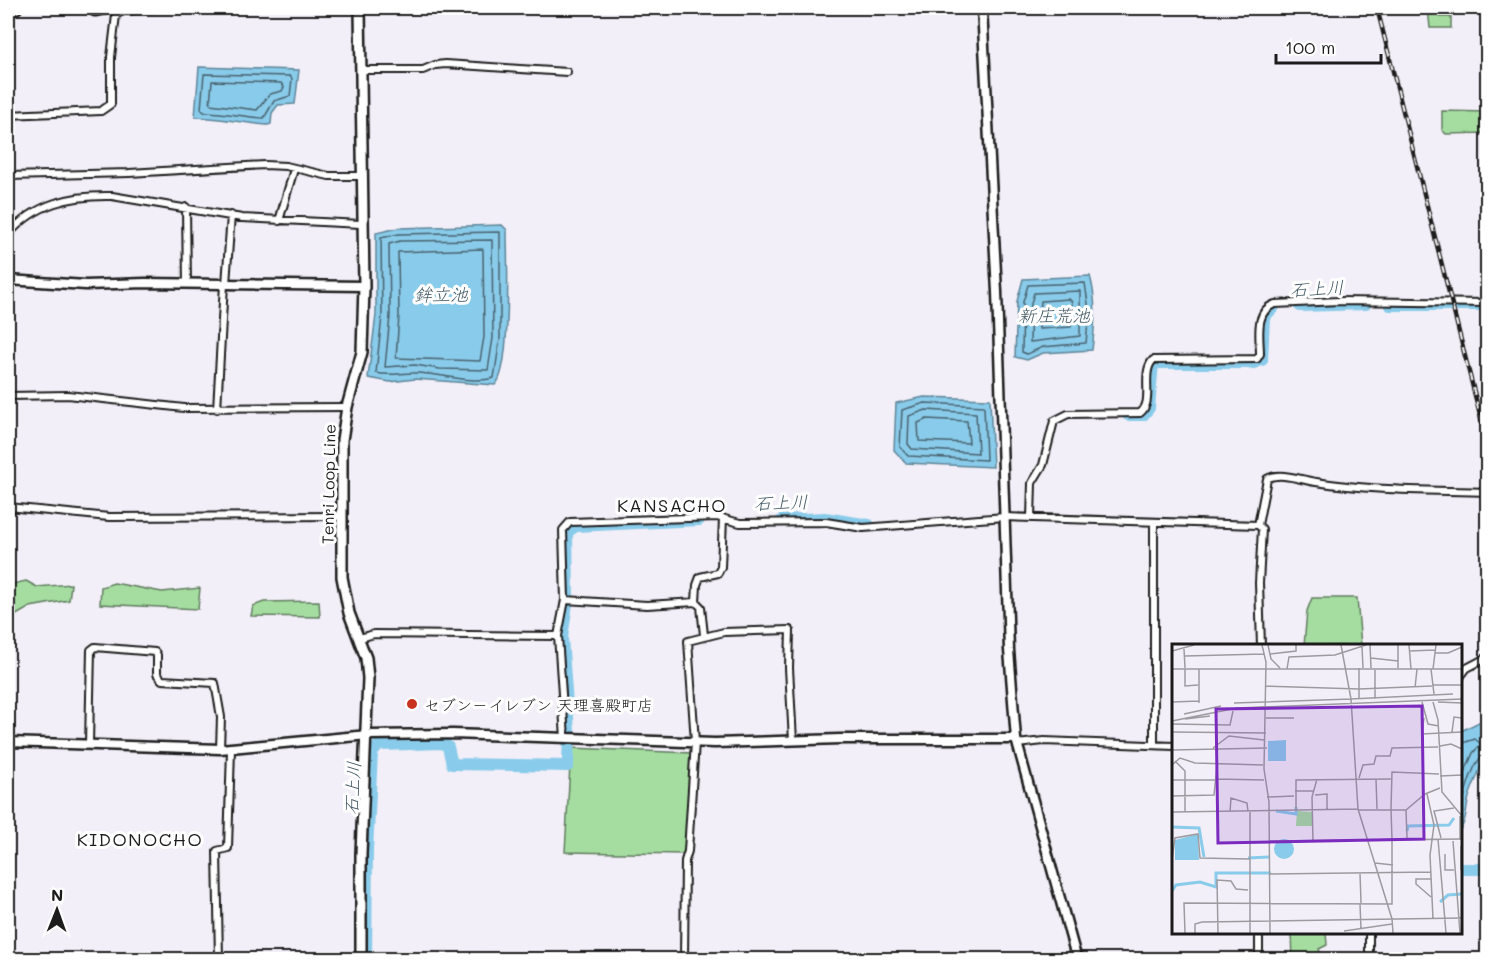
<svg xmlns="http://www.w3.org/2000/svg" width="1495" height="967" font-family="Mali,'Klee One',sans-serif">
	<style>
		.green { fill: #a5dda1; stroke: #607c5e; stroke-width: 1.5 }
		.water { fill: #89cbea; stroke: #5d8598; stroke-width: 1.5 }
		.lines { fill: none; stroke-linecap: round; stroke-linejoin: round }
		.shore { stroke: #48626e; stroke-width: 1.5 }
		.river { stroke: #89cbea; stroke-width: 12 }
		.street-casing { stroke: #1c1c1c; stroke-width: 10 }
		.secondary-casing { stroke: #1c1c1c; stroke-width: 13 }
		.primary-casing { stroke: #1c1c1c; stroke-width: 14 }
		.highway-casing { stroke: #1c1c1c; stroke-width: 15 }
		.street { stroke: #fff; stroke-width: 6 }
		.secondary { stroke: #fff; stroke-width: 8 }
		.primary { stroke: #fff; stroke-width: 9 }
		.highway { stroke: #fff; stroke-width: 10 }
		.rail-casing { stroke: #1c1c1c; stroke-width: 4.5 }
		.rail { stroke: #fff; stroke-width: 2; stroke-dasharray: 7; stroke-linecap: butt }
		.poi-dot { fill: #c8321e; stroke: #fff; stroke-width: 2 }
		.labels { text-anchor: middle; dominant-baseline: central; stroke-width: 6; stroke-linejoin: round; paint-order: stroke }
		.street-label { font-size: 16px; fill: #1c1c1c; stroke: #fff }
		.poi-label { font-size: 16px; fill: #1c1c1c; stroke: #fff; text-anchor: start }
		.water-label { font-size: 18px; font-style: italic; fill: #425964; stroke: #fff }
		.neighbourhood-label { font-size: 18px; letter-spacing: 1.5px; fill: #1c1c1c; stroke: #fff }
		.inset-river { fill: none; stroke: #89cbea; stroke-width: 3 }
		.inset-road { fill: none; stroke: #9d9ba0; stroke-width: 1.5 }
		.view { fill: #7b2cbf; fill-opacity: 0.15; stroke: #7b2cbf; stroke-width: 3 }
		.inset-edge { fill: none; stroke: #1c1c1c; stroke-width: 3 }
	</style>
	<rect width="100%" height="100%" fill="#f3eff8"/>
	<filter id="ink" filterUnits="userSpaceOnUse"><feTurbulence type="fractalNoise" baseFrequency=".0167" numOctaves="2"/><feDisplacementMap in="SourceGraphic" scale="12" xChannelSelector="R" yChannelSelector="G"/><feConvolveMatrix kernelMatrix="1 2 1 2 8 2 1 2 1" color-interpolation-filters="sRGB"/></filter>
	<g filter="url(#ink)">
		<path class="green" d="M1428 8H1440V17H1451V28H1430Z
			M1442 111 1487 112V133L1446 134 1442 130Z
			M26 581 37 587 71 584 69 600 30 607 8 620V585Z
			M114 583 162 592 200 588 198 609 100 604 101 587Z
			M1312 598H1357L1361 646H1304L1307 611Z
			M319 601 320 617 251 616 253 606 264 602Z
			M571 748 692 753 685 854 565 852Z
			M1292 933H1326L1327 945 1319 949 1322 959H1293Z"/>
		<path class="water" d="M199 67 299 70 295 104 278 105 272 113 271 124 268 125C243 123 220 118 195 117Z
			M502 225 507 230C507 257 512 370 495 385L415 379 390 382 368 378 376 315V233L398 228Z
			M1090 276C1097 300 1095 325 1092 350L1043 353 1027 360 1015 357 1017 301 1023 279Z
			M924 397 990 399 993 467 906 463 894 450 896 403Z
			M1481 721C1495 751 1478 769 1469 797 1466 808 1467 818 1461 829V731Z"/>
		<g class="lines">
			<path class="shore" d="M204 74 290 76 292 79 290 96 274 101 264 118C243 117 224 112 204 112L201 109Z
				M212 81 281 83 284 87 282 91 270 94 257 110 210 104Z
				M500 232V339L494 378C469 385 439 372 413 373 400 373 389 376 376 373L382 316 381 238 399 234Z
				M492 240 493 338 488 370 440 369 415 365 385 367 390 316 389 244 400 241Z
				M483 249 484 337 480 361 396 358 399 316 398 252Z
				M1085 283 1089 311 1086 343 1043 347 1027 354 1022 352 1023 302 1028 285Z
				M1080 291V336L1030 342 1031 303 1034 293Z
				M1069 299 1072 302 1071 327 1039 329 1041 301Z
				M925 403 984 406 986 460 908 456 900 447 902 410Z
				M926 410 976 413 978 453 912 449 908 444 909 416Z
				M927 419 967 421 969 443 919 441 918 423Z
				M1460 744 1475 739 1481 744 1473 753 1460 783
				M1460 815C1463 801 1473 755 1488 753"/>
			<path class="river" d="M1390 305H1488
				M1300 306 1366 304
				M1128 415H1143L1149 408 1153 363H1254L1262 360 1264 317 1274 307
				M782 520 825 518 869 525
				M1460 869H1488
				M366 960 367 851 372 753 379 745 443 743 448 747 452 764 568 766 569 731 562 638 568 596 567 532 576 526 699 520"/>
			<g class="street-casing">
				<path id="street" d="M360 70H423L435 65 446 64 567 72
					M8 115 101 111 111 104V57L116 15 123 11 159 8
					M8 176 129 173 265 165 286 166 329 176H361
					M186 207 187 283
					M279 221 294 169
					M8 235C35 203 71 195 112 196L242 218 361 224
					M226 284 231 215
					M8 396 68 395 184 408 347 407
					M217 409 224 284
					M8 507 109 517 342 516
					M1031 518 1032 483 1043 465 1054 421 1068 414 1140 413C1155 402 1140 374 1153 360L1257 359 1260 354C1260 337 1254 311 1275 304L1339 301 1488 303
					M1154 522V744
					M565 600 647 605 696 602
					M704 635 701 607 696 602 697 585 700 577 718 573 721 567 723 518
					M360 638 374 634 558 636
					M1261 646 1259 583 1262 529 1258 525 1267 479C1279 471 1302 480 1316 482 1373 491 1431 490 1488 492
					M1460 677 1467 668 1488 657
					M565 738 558 636 565 600 563 530 570 522 717 517 740 523 826 522 863 528 1005 517 1258 525
					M89 744 91 650 95 647 155 652 157 655V674L162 680 215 683 221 717 220 749
					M1017 744 1044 741 1174 746
					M219 960 217 851 228 848 231 749
					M378 960 528 957 577 960
					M684 960 685 861 688 851 695 742 688 641 724 632 790 630 789 668 793 741
					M1063 960H1088
					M1259 960V932
					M1369 960V932"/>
			</g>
			<g class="secondary-casing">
				<path id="secondary" d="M982 8 997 292 1009 650 1016 739 1077 960
					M8 280 86 285 145 283 364 286
					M8 742 220 749 368 735 453 734 715 743 840 739H1016"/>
			</g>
			<g class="primary-casing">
				<path id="primary" d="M360 8 364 286 362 352 347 407 342 440V577L349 613 366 658 368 678 361 854V960"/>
			</g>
			<g class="highway-casing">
				<path id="highway" d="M95 10 106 8
					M8 11 16 8"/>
			</g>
			<use href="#street" class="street"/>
			<use href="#secondary" class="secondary"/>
			<use href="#primary" class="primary"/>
			<use href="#highway" class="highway"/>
			<g class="rail-casing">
				<path id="rail" d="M1377 8 1488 447"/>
			</g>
			<use href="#rail" class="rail"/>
		</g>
	</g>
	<circle class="poi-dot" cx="412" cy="704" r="6"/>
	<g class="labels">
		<g class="street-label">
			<text transform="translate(328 484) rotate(-89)">Tenri Loop Line</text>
		</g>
		<g class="poi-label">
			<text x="424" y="704">セブン－イレブン 天理喜殿町店</text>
		</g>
		<g class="water-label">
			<text transform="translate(1317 288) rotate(-3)">石上川</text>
			<text x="441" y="294">鉾立池</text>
			<text x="1054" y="315">新庄荒池</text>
			<text transform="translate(781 502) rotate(-2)">石上川</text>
			<text transform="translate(352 788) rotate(-87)">石上川</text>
		</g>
		<g class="neighbourhood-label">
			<text x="672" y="505">KANSACHO</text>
			<text x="140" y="839">KIDONOCHO</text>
		</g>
	</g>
	<g transform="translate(1172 644)">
		<rect width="290" height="290" fill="#f3eff8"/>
		<path d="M125 167 141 168V182H124Z" fill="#a5dda1"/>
		<path d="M114 96V117H96V97ZM26 190 27 216H3V196ZM102 205a10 10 0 1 1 20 0a10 10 0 1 1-20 0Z" fill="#89cbea"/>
		<path class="inset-river" d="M104 167 124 170V163M0 183 27 184 32 213M235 187 236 182 277 181 282 174M76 214 97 213M0 247 4 241 28 238 44 243V229H99M268 258 276 251 290 250"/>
		<path class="inset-road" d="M90 1 94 18 92 125 97 158 98 289M96 1 99 15 108 24M169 1 179 55 281 50M198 1 199 24M237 1 239 25M190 3 191 24M12 5 13 24M0 7 22 1M237 7 263 6M263 9H276L290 3M98 10 124 7V1M13 12 92 10M199 14 226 17M187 24V54M226 24V1M0 25H290M13 25V42L26 41M115 25 117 13 163 11 194 1M259 25 262 50M261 25 264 1M203 26V55M260 41H290M94 42 187 45M243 44 245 25M187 45 260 42M0 58 27 57M250 58 256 80 267 82M261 58 266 76 270 148 290 172M266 58 290 59M27 59V25M62 59 179 55 186 165 220 275 221 289M12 70 49 62M94 74H122M252 74 250 90 290 88M13 75 38 72M0 77 65 64 290 55M0 80 58 81 61 67M0 88 94 89M280 88 282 73 290 74M268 102 279 100 290 105M41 104 57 92 92 96M0 106 95 104M3 117 13 127V168M0 121 8 114 23 119 91 121M268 132 290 131M187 134 191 121 202 120 204 112H218L220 104 266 103M44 135 92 136M204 135 205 165M0 136H44M123 147H142M255 150 262 181 258 211 261 275M143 151 155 150V166M0 152 42 151 45 121M95 153 122 152M219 165 220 128 267 130M219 165 220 196M124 166V136L219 135M186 166H234L253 150 268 144M234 166 235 194M0 168 186 165M58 168 59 154 75 159 76 168M78 168V289M269 194 262 167 282 164M266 195 274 289M288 195V172M97 197 290 195M141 197 140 153 145 135M281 197 288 289M289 202V226M273 210V226H282M0 216 3 194 26 190 28 214 77 215M203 219 221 221M188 229 189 259M97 230 259 228M259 235H244V240L259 253M188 260 189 285M172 287 220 280M13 289 12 259 220 260V196M23 289V280L30 278 290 274M46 289 45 236 59 237 64 245 76 246"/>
		<path class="view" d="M250 62 252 195 46 199 44 65Z"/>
		<rect width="290" height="290" class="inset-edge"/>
	</g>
	<rect width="1495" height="967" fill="none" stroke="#fff" stroke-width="30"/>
	<rect x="15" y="15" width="1465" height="937" fill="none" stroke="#1c1c1c" stroke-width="2" filter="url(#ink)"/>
	<g transform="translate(57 910) rotate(1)" stroke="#ffffff" stroke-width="4.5" paint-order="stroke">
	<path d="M0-4.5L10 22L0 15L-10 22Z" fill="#1c1c1c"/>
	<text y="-9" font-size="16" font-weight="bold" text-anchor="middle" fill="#1c1c1c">N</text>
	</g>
	<path d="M1276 54v9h105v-9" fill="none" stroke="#1c1c1c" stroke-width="3"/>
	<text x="1285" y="54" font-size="18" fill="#1c1c1c" stroke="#ffffff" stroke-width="4.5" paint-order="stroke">100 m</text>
</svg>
